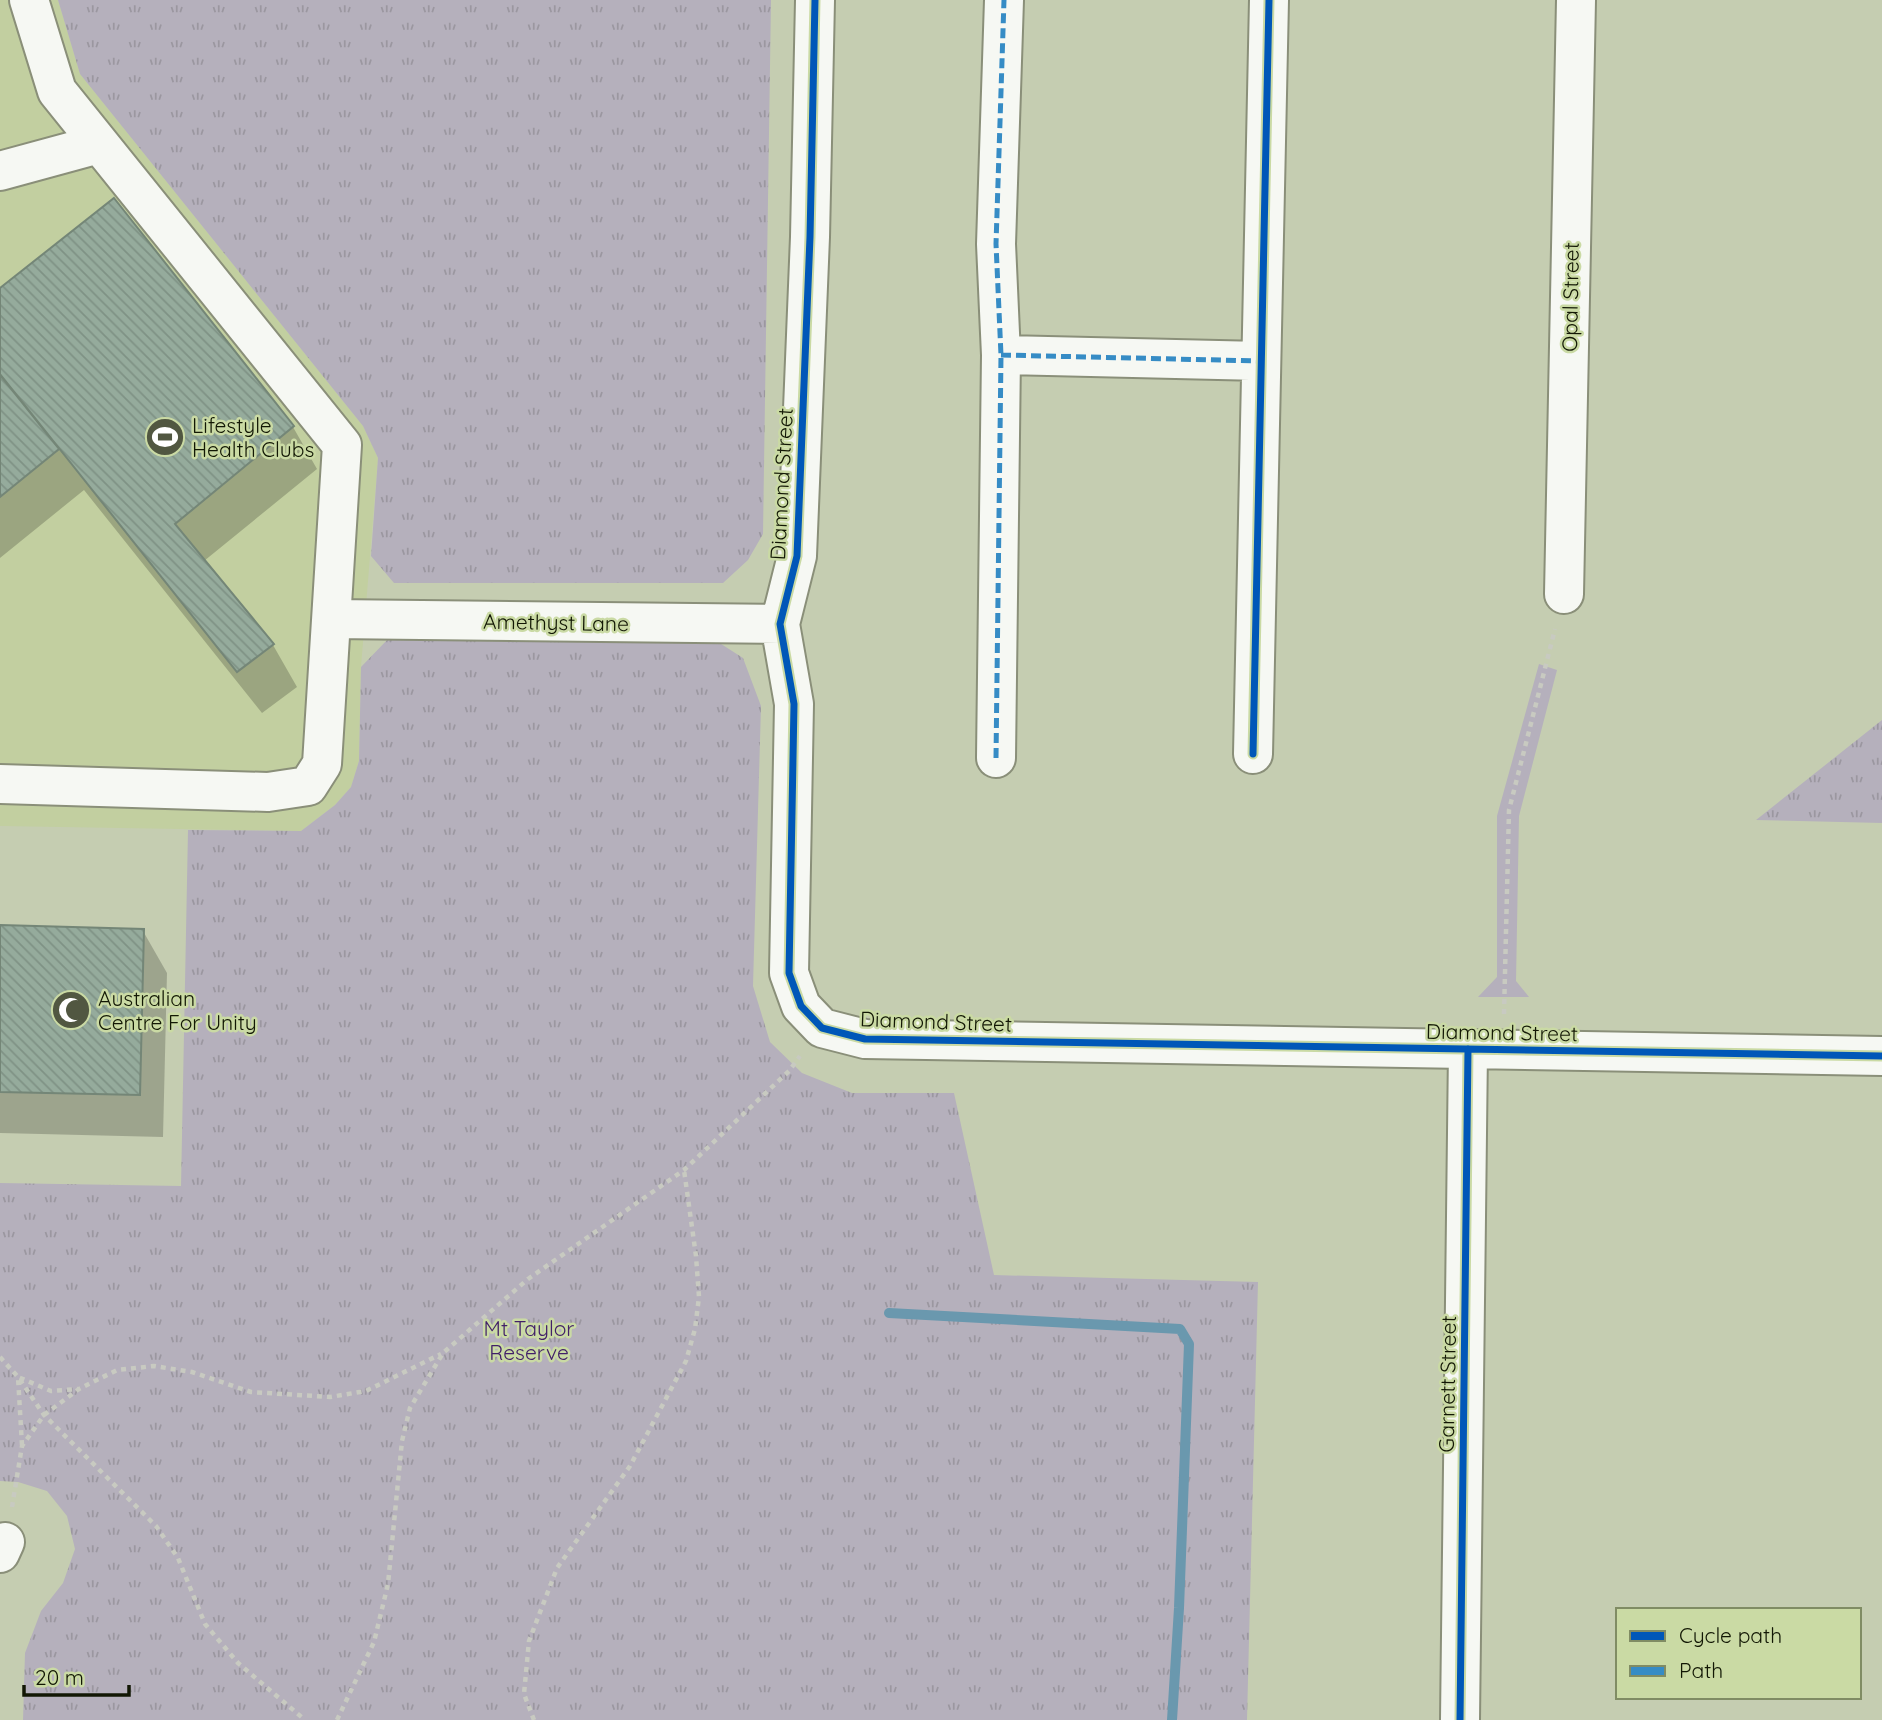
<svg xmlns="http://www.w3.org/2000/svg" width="1882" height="1720" font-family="Quicksand,sans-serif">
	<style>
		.built { fill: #c2cfa0 }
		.green { fill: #b5b0bc }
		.park { fill: url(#park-tufts) }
		.shadow { fill: #0003 }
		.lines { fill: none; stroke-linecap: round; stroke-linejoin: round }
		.stream { stroke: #6a98ae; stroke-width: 10 }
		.building { fill: url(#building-back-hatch); stroke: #748677; stroke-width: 2 }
		.minor-casing { stroke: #8a8f79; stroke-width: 42 }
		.path { stroke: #c8cac1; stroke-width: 4.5; stroke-dasharray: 5 5; stroke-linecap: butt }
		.minor { stroke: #f6f8f3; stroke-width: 38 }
		.quiet { stroke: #368cc5; stroke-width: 5; stroke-dasharray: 10 5; stroke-linecap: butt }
		.cycleway-casing { stroke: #cadaa4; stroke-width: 11 }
		.cycleway { stroke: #0057b8; stroke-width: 7 }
		.labels { text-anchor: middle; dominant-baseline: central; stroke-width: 5; stroke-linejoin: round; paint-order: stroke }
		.street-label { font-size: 21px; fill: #121704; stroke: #cadaa4 }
		.poi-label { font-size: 21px; fill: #121704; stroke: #cadaa4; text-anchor: start }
		.park-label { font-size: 21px; fill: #422069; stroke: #cadaa4 }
	</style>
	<defs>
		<pattern id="park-tufts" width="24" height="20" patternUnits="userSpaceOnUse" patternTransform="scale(1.75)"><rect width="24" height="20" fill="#b5b0bc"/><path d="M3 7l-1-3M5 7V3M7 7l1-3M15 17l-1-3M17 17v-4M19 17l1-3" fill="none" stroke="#9b97a0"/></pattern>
		<pattern id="building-back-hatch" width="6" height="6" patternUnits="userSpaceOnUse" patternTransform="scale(1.75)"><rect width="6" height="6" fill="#95ab9c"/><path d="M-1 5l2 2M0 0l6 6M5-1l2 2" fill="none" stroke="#7f9285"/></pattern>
	</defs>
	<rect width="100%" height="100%" fill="#c5cdb1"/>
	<path class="built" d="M0 0H58L80 74 363 426 378 458 361 667 359 761 351 787 335 805 301 831 0 826Z"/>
	<path class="green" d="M1539 664 1557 670 1519 816 1516 981 1529 997H1478L1497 977V816Z"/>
	<path class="park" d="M58 0H771L763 534 748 560 723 583H394L371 556 378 458 363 426 80 74Z
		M389 638 718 642 743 658 761 706 753 986 770 1042 802 1073 852 1093H954L994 1275 1258 1282 1247 1720H23L25 1653 41 1611 63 1583 75 1549 67 1516 47 1491 18 1482 0 1481V1183L181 1186 188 830 301 831 335 805 351 787 359 761 361 667Z
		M1882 720V823L1756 820Z"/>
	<path class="shadow" d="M0 290 293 427 317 469 204 561 273 645 297 687 262 713 84 490 0 558Z
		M0 927 143 931 167 973 163 1137 0 1133Z"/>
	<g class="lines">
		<path class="stream" d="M889 1313 1180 1329 1189 1344 1179 1608 1172 1720"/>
	</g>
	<path class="building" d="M114 198 294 426 175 524 274 644 237 672 0 374V288Z
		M0 375 59 449 0 497Z
		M0 925 144 929 140 1095 0 1092Z"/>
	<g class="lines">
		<g class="minor-casing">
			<path id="minor" d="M815 0 810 237 797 556 780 624 794 704 789 973 801 1006 822 1028 865 1039 1882 1056
				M0 171 99 144
				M1001 355 1261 361
				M1564 594 1576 0
				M333 619 780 624
				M1253 754 1269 0
				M996 758 1001 355 996 244 1004 0
				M0 784 268 792 308 786 322 764 342 445 57 91 29 0
				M0 1553 5 1542
				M1460 1720 1468 1049"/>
		</g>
		<path class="path" d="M1504 1014 1509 810 1555 629
			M0 1357 18 1377 44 1415 156 1526 178 1558 205 1624 238 1663 305 1720
			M22 1445 18 1377 51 1391 78 1389
			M12 1507 22 1446 44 1415 79 1389 117 1370 154 1366 192 1372 251 1392 330 1397 366 1391 441 1354
			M337 1720 374 1642 388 1584 402 1441 410 1408 443 1353 528 1279 684 1170 789 1071 800 1056
			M534 1720 524 1694 529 1641 557 1568 630 1466 686 1361 695 1329 699 1297 696 1256 684 1170"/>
		<use href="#minor" class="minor"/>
		<path class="quiet" d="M1001 355 1261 361
			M996 758 1001 355 996 244 1004 0"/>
		<g class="cycleway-casing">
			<path id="cycleway" d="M815 0 810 237 797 556 780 624 794 704 789 973 801 1006 822 1028 865 1039 1882 1056
				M1253 754 1269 0
				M1460 1720 1468 1049"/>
		</g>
		<use href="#cycleway" class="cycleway"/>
	</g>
	<defs>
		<g id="stadium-disc" transform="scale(2.0125)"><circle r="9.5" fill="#515741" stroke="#cadaa4"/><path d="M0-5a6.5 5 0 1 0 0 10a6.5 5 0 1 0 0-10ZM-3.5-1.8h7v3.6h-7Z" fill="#fff"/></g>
		<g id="mosque-disc" transform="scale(2.0125)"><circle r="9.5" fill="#515741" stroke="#cadaa4"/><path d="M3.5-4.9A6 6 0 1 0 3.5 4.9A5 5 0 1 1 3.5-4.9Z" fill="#fff"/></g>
	</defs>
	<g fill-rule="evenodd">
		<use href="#stadium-disc" x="165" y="437"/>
		<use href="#mosque-disc" x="71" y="1010"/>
	</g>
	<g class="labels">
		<g class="street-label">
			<text transform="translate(1570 297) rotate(-89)">Opal Street</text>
			<text transform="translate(781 484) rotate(-87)">Diamond Street</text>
			<text transform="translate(556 622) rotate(1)">Amethyst Lane</text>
			<text transform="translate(936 1021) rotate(2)">Diamond Street</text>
			<text transform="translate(1502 1032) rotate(1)">Diamond Street</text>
			<text transform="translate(1447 1384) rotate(-89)">Garnett Street</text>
		</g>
		<g class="poi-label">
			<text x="192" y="425">Lifestyle<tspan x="192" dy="24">Health Clubs</tspan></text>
			<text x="98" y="998">Australian<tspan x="98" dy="24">Centre For Unity</tspan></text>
		</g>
		<g class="park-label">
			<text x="529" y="1328">Mt Taylor<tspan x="529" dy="24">Reserve</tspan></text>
		</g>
	</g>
	<rect x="1616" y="1608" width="245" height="91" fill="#cadaa4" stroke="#808c64" stroke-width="2"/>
	<rect x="1630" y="1631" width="35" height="10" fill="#0057b8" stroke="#808c64" stroke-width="2"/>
	<text x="1679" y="1643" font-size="21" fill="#121704">Cycle path</text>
	<rect x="1630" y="1666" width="35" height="10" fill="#368cc5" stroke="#808c64" stroke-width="2"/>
	<text x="1679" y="1678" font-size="21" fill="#121704">Path</text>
	<path d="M24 1685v10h105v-10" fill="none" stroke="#121704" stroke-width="3.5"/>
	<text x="35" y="1685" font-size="21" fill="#121704" stroke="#cadaa4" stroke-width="5" paint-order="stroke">20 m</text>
</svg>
